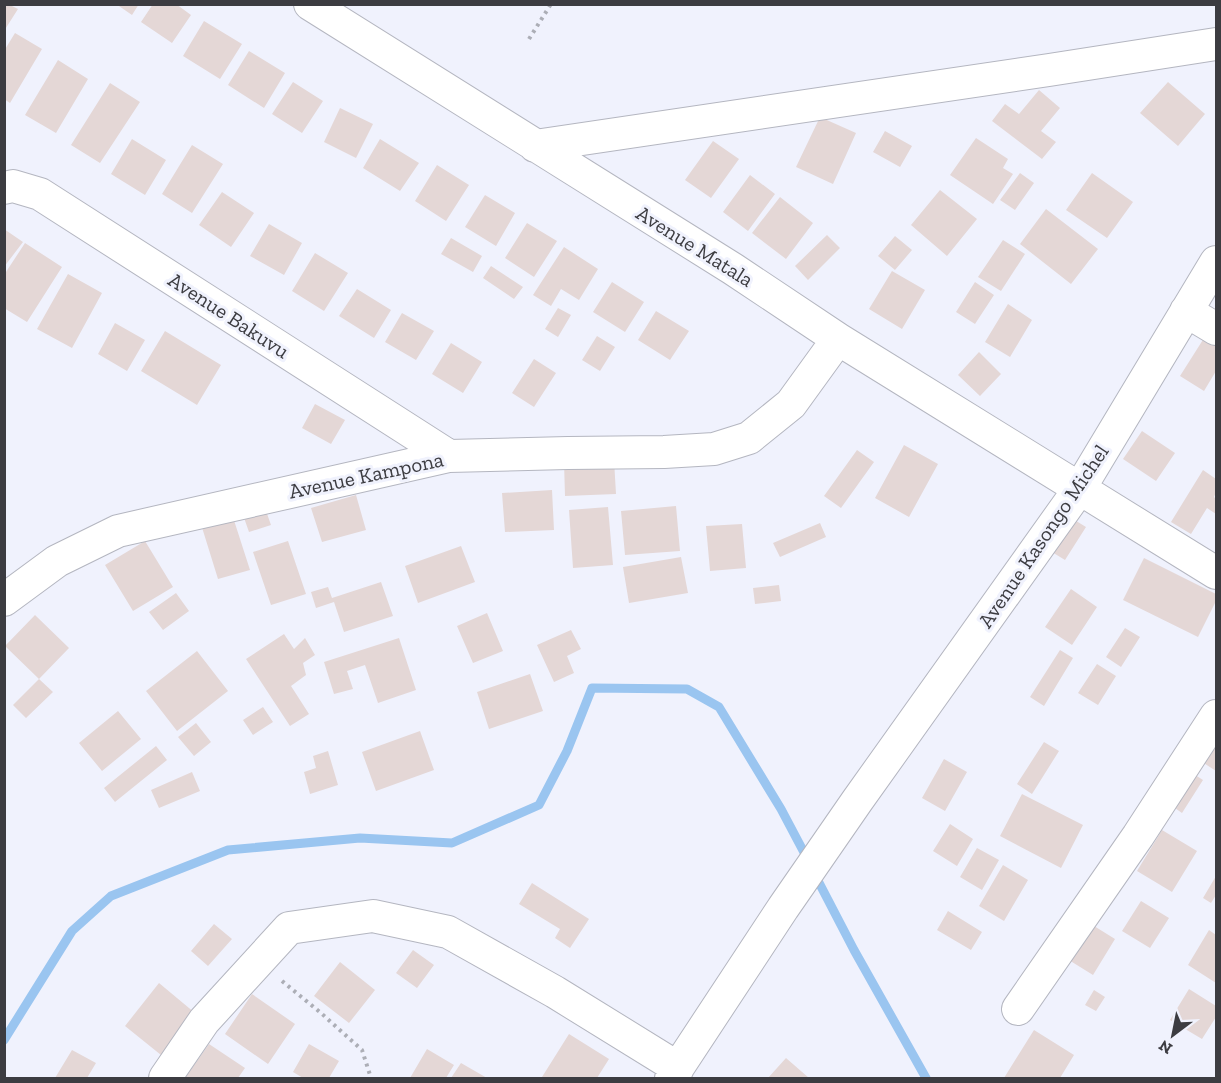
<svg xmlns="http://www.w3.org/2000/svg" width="1221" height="1083" font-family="'Zilla Slab',serif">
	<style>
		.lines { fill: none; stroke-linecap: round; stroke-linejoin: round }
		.stream { stroke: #9ac5f0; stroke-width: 9 }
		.building { fill: #e4d7d6 }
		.minor-casing { stroke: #b4b6c0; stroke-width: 34 }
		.path { stroke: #acaeb6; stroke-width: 4; stroke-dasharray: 3 4.5; stroke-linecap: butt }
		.minor { stroke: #fff; stroke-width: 32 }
		.labels { text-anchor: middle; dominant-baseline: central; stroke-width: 6; stroke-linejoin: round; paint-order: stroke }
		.street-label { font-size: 21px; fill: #3c3c41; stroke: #f0f2fd }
	</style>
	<rect width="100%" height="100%" fill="#f0f2fd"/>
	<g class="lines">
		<path class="stream" d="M814 873 854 950 926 1078
			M4 1040 72 931 111 896 228 850 360 838 452 843 539 805 567 751 592 688 687 689 719 707 781 809 808 860"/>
	</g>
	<path class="building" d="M116 4H139L132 15Z
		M153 4H176L191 15 172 43 141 22Z
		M4 5H10L18 9 4 31Z
		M204 21 242 44 220 79 183 56Z
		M15 33 42 49 10 103 4 99V51Z
		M249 51 285 73 264 108 228 85Z
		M58 60 88 79 56 133 25 115Z
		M293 82 323 101 302 133 272 114Z
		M1168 82 1205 114 1178 146 1140 113Z
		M110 83 140 102 100 163 71 145Z
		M1039 90 1060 108 1041 131 1056 142 1042 159 992 121 1005 104 1019 114Z
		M340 108 373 124 356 158 324 142Z
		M820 117 856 133 833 184 796 167Z
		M885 131 912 146 900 167 873 152Z
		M976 138 1008 159 1003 168 1013 174 993 204 950 175Z
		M132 139 166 160 145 195 111 174Z
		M380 139 419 163 400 191 363 168Z
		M713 141 739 159 711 198 685 180Z
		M192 145 223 164 192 213 162 194Z
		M437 165 469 185 446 221 415 201Z
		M1020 173 1034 183 1015 210 1000 200Z
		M1092 173 1133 202 1107 238 1066 210Z
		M750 175 775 194 748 231 723 212Z
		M940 190 977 219 947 256 911 225Z
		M222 192 254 213 231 247 199 225Z
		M485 195 515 213 496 246 465 227Z
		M780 197 813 223 786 259 752 233Z
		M1046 209 1098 249 1071 284 1020 244Z
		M527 223 557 241 534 277 505 258Z
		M269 224 302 243 284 275 250 256Z
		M4 229 23 242 4 267Z
		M827 235 840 248 808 280 795 266Z
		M895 236 912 250 895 270 878 256Z
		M451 238 482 256 473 272 441 254Z
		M1003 240 1025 254 1001 291 978 277Z
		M25 243 62 267 27 322 4 308V275Z
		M564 247 598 269 579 300 561 289 551 306 533 295Z
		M315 253 348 273 324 311 292 291Z
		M491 266 523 287 514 299 483 278Z
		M892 271 925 290 902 329 869 309Z
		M68 274 102 293 72 348 37 329Z
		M612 282 644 302 625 332 593 312Z
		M975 282 994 295 975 324 956 312Z
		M357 289 391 310 374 338 339 316Z
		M1008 304 1032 320 1010 357 985 342Z
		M558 308 571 315 558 337 545 329Z
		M656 311 689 331 670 360 638 340Z
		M402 313 434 331 416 360 385 342Z
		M115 323 145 340 127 371 98 354Z
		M165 331 221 365 197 405 141 371Z
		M1206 335 1216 342V371L1204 391 1180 376Z
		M597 336 615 347 600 371 582 360Z
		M451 343 482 362 463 393 432 374Z
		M979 352 1001 374 980 396 958 375Z
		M534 359 556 373 534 407 512 393Z
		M315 404 345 420 331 444 302 428Z
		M1142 431 1175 453 1156 481 1123 459Z
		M904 445 938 464 909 517 875 498Z
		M857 450 874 462 841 508 824 496Z
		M614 460 616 494 565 496 564 462Z
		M1203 470 1216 479V492L1214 497 1216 499V514L1207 508 1191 534 1171 522Z
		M552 490 554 530 505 532 502 493Z
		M356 495 366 530 322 542 311 508Z
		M676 506 680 551 625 555 621 511Z
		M608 507 613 565 573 568 569 510Z
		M265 508 271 525 249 532 243 515Z
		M231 511 250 570 218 579 200 521Z
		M1068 516 1086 527 1065 560 1047 549Z
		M820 523 826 537 780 557 773 543Z
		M742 524 746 568 710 571 706 526Z
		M145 541 173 587 133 611 105 565Z
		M288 541 306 594 271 605 253 552Z
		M461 546 475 582 418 603 405 566Z
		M681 557 688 593 629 603 623 567Z
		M1144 558 1216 594V601L1198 637 1123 600Z
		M381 582 393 616 344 632 334 602 316 608 311 592 328 587 332 598Z
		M779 585 781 601 755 604 753 588Z
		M1071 589 1097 607 1072 645 1045 627Z
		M176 593 189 611 163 630 149 612Z
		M487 613 503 651 473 663 457 626Z
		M35 615 69 648 39 679 5 646Z
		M1125 628 1140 637 1121 667 1106 657Z
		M571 630 581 649 567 656 574 673 554 682 537 645Z
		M284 634 294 649 305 638 315 655 303 663 306 675 291 686 309 714 290 726 246 659Z
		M399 638 416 690 378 703 365 665 347 671 353 689 334 694 324 662Z
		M1060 650 1073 658 1044 706 1030 697Z
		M197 651 228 691 177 731 146 691Z
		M1097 664 1116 676 1098 705 1078 693Z
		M530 674 543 711 489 729 477 692Z
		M39 679 53 692 26 718 13 705Z
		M263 707 273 722 253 735 243 720Z
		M118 711 141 739 102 771 79 743Z
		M196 723 211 742 194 756 178 737Z
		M1216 730V771L1196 758Z
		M420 731 434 770 376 791 362 752Z
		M1044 742 1059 751 1032 794 1017 784Z
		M156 746 167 760 115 802 104 788Z
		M328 751 338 785 310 794 304 772 316 768 313 756Z
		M944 759 967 772 945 811 922 798Z
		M192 772 200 791 159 808 151 790Z
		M1192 773 1203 780 1182 813 1172 806Z
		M1022 794 1083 825 1061 868 1000 836Z
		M950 824 973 839 957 866 933 851Z
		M1162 830 1197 851 1172 892 1137 871Z
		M977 848 999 860 982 890 960 877Z
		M1003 865 1028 880 1004 921 979 906Z
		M1216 876V895L1211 903 1203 898Z
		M532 883 589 919 570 948 555 938 560 929 519 904Z
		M1141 901 1169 918 1150 948 1122 931Z
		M948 911 982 932 971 950 937 930Z
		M1086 921 1115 939 1093 975 1064 957Z
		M214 924 232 939 208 966 191 951Z
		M1209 930 1216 935V983L1188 965Z
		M413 950 434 965 417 988 396 973Z
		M340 962 375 990 349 1023 314 996Z
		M159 983 195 1013 161 1055 125 1026Z
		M1189 989 1216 1006V1017L1202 1039 1170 1020Z
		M1094 990 1105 997 1096 1011 1085 1005Z
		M252 994 295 1024 268 1064 225 1034Z
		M1034 1030 1074 1055 1060 1078H1004Z
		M569 1034 609 1059 597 1078H546L542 1077Z
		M209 1044 245 1068 238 1078H185Z
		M309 1044 339 1061 329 1078H303L293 1072Z
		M427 1049 454 1065 446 1078H410Z
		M72 1050 96 1063 87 1078H55Z
		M786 1058 809 1078H768Z
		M461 1063 487 1078H451Z"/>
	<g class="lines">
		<g class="minor-casing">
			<path id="minor" d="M310 4 733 269 838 339 1216 573
				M535 146 1049 70 1216 44
				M4 188 13 186 40 194 449 456
				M1186 311 1216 329
				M4 600 57 561 118 531 449 456 568 453 664 452 714 449 749 438 791 404 838 339
				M1018 1009 1138 836 1216 716
				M165 1078 204 1021 289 928 373 916 448 932 555 992 678 1068
				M671 1078 783 908 857 801 1080 488 1216 262"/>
		</g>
		<path class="path" d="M529 39 551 4
			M282 981 321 1013 362 1050 371 1078"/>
		<use href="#minor" class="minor"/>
	</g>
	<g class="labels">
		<g class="street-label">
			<text transform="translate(695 246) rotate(32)">Avenue Matala</text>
			<text transform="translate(229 315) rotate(33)">Avenue Bakuvu</text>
			<text transform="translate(366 475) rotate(-12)">Avenue Kampona</text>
			<text transform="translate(1043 536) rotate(-56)">Avenue Kasongo Michel</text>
		</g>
	</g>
	<rect width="1221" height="1083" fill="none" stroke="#3c3c41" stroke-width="12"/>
	<g transform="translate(1173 1035) rotate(212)" stroke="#f0f2fd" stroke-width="4.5" paint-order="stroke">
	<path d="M0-4.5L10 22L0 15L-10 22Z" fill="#3c3c41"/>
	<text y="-9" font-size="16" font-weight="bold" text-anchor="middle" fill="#3c3c41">N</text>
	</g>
</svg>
